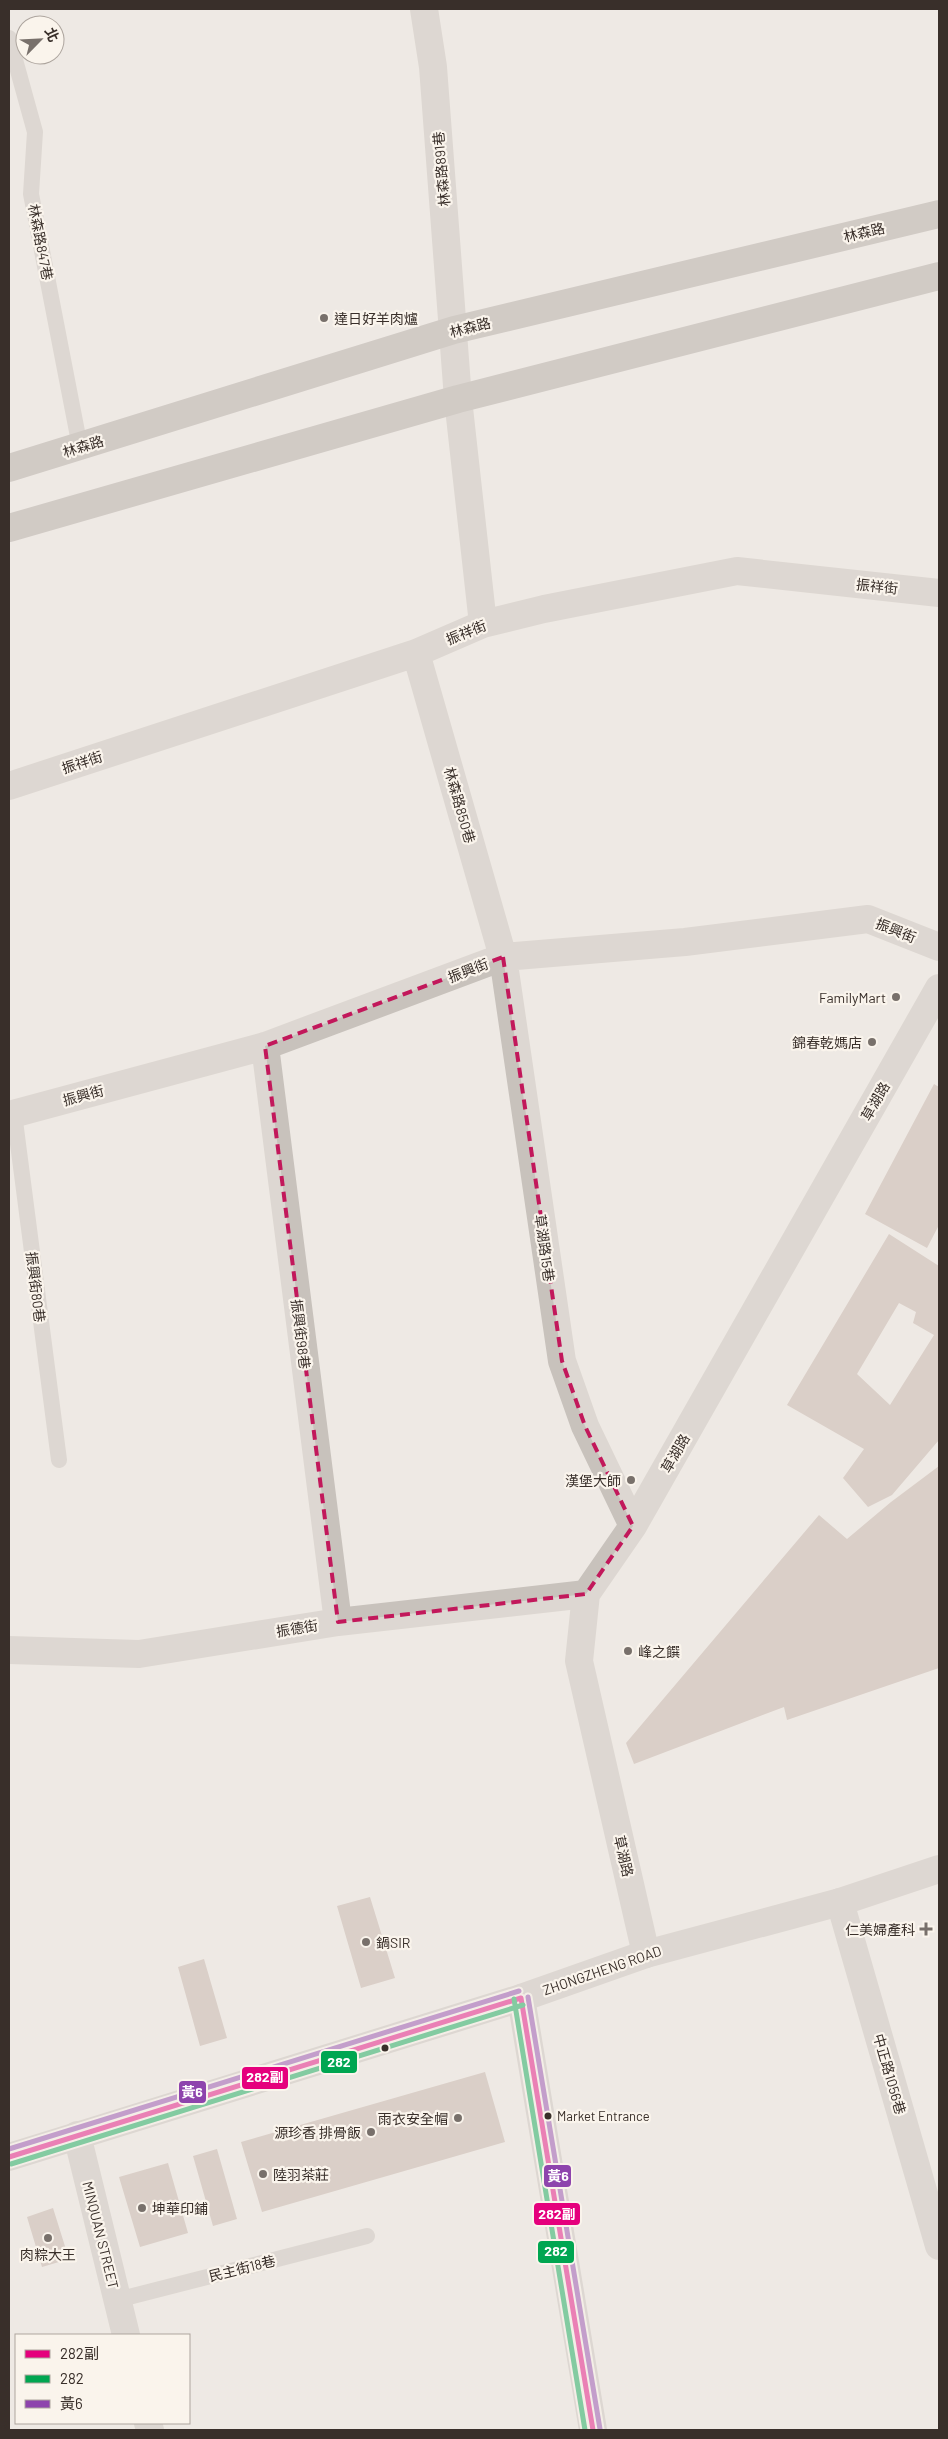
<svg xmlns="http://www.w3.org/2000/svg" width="948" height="2439" font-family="Barlow,'Noto Sans TC',sans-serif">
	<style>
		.building { fill: #c1afa6; fill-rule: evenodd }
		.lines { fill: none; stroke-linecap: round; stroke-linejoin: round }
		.service { stroke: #c8c2bc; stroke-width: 16 }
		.minor { stroke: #c8c2bc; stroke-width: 28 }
		.tertiary { stroke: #c8c2bc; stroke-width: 28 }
		.primary { stroke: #ada6a1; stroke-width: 28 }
		.bus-1-casing { stroke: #faf4ec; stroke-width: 9 }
		.bus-2-casing { stroke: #faf4ec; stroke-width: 9 }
		.bus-3-casing { stroke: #faf4ec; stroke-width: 9 }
		.bus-1 { stroke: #e5007d; stroke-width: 5 }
		.bus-2 { stroke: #00a651; stroke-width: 5 }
		.bus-3 { stroke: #8e44ad; stroke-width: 5 }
		.marked { fill: none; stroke: #c2185b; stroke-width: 4; stroke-dasharray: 10 6; stroke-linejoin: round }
		.poi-dot { fill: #78706b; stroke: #faf4ec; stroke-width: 2 }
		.bus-dot { fill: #392f2a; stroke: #faf4ec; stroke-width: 2 }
		.labels { text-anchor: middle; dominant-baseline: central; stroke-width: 4.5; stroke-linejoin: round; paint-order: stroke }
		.bus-label { font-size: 13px; fill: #392f2a; stroke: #faf4ec; text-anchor: start }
		.street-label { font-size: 14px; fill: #392f2a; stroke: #faf4ec }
		.poi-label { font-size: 14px; fill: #392f2a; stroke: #faf4ec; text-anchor: end }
		.line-badge { stroke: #faf4ec; stroke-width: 2 }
		.badge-label { font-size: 14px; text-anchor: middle; font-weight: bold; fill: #fff }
	</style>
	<rect width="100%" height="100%" fill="#eee9e4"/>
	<path class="building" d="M934 1084 939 1087V1225L927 1248 865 1214Z
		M889 1234 939 1266V1440L892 1495 868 1507 843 1478 864 1449 787 1405ZM899 1303 916 1312 913 1323 934 1335 890 1405 857 1374Z
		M939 1466V1668L787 1720 784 1707 634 1764 626 1743 819 1515 847 1539 891 1502Z
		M370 1897 395 1978 361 1988 337 1906Z
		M204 1959 227 2038 200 2046 178 1967Z
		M485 2072 505 2142 262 2212 241 2142Z
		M217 2149 237 2219 213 2226 193 2156Z
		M168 2163 188 2233 140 2247 119 2177Z
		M53 2208 69 2259 42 2267 27 2217Z"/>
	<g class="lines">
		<path class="service" d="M9 38 35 132 31 194 80 447
			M14 1113 59 1460
			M117 2300 367 2236"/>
		<path class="minor" d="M424 9 433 67 458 399 483 624
			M416 653 503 957 562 1361 585 1426 633 1526
			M9 786 416 653 483 624 544 609 737 571 939 593
			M265 1046 338 1622
			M9 1115 265 1046 503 957 685 942 868 919 939 947
			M9 1650 139 1654 338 1622 586 1594
			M840 1902 939 2246
			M646 1954 579 1661 586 1594 633 1526 939 988
			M521 1998 593 2430
			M77 2135 126 2335
			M148 2423 150 2430"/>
		<path class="tertiary" d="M9 2157 521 1998 646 1954 840 1902 939 1869"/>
		<path class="primary" d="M9 468 454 330 939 214
			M9 528 458 399 939 276"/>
		<g class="bus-1-casing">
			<path id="bus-1" d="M521 1998 593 2430
				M9 2157 521 1998"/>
		</g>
		<g class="bus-2-casing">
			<path id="bus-2" d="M514 1999 585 2430
				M11 2164 523 2005"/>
		</g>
		<g class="bus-3-casing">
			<path id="bus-3" d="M528 1997 600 2429
				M9 2149 519 1991"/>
		</g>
		<use href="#bus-1" class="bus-1"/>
		<use href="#bus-2" class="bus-2"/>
		<use href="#bus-3" class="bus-3"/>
	</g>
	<path d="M0 0H948V2439H0ZM503 957 562 1361 585 1426 633 1526 586 1594 338 1622 265 1046Z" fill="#eee9e4" fill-opacity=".55" fill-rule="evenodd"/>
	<path class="marked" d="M503 957 562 1361 585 1426 633 1526 586 1594 338 1622 265 1046Z"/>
	<g class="poi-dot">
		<circle cx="324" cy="318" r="5"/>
		<circle cx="896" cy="997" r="5"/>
		<circle cx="872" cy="1042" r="5"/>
		<circle cx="631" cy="1480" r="5"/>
		<circle cx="628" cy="1651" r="5"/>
		<path d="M923.5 1921.5h5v5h5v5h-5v5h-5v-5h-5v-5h5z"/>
		<circle cx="366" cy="1942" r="5"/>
		<circle cx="458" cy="2118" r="5"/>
		<circle cx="371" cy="2132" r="5"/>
		<circle cx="263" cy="2174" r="5"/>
		<circle cx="142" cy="2208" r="5"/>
		<circle cx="48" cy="2238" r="5"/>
	</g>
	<g class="bus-dot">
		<circle cx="385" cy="2048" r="4.5"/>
		<circle cx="548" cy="2116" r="4.5"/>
	</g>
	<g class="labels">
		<g class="bus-label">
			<text x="557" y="2116">Market Entrance</text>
		</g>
		<g class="street-label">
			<text transform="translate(441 169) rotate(-95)">林森路891巷</text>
			<text transform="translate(864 232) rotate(-13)">林森路</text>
			<text transform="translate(41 242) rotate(79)">林森路847巷</text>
			<text transform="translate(470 327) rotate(-14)">林森路</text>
			<text transform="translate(83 446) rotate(-17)">林森路</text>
			<text transform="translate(877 586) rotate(6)">振祥街</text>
			<text transform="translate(466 632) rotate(-22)">振祥街</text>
			<text transform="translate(82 762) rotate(-18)">振祥街</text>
			<text transform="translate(460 805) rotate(74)">林森路850巷</text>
			<text transform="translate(896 930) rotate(22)">振興街</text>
			<text transform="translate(468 970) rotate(-21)">振興街</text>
			<text transform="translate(83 1095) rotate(-15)">振興街</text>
			<text transform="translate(875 1101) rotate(-60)">草湖路</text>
			<text transform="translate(545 1248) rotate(82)">草湖路15巷</text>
			<text transform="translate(36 1287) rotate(83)">振興街80巷</text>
			<text transform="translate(301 1334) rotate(83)">振興街98巷</text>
			<text transform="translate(675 1453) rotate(-60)">草湖路</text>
			<text transform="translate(297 1628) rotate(-9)">振德街</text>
			<text transform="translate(624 1856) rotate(77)">草湖路</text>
			<text transform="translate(602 1970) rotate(-19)">ZHONGZHENG ROAD</text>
			<text transform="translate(890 2074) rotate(74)">中正路1056巷</text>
			<text transform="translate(101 2235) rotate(76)">MINQUAN STREET</text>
			<text transform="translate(242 2268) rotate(-14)">民主街18巷</text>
		</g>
		<g class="poi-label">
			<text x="334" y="318" text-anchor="start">達日好羊肉爐</text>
			<text x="886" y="997">FamilyMart</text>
			<text x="862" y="1042">錦春乾媽店</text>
			<text x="621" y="1480">漢堡大師</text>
			<text x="638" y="1651" text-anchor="start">峰之饌</text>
			<text x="915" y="1929">仁美婦產科</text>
			<text x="376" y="1942" text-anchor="start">鍋SIR</text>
			<text x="448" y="2118">雨衣安全帽</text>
			<text x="361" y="2132">源珍香 排骨飯</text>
			<text x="273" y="2174" text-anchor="start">陸羽茶莊</text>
			<text x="152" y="2208" text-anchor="start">坤華印鋪</text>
			<text x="48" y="2254" text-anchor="middle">肉粽大王</text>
		</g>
	</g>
	<g class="line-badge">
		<rect x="320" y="2050" width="38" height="24" rx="5" fill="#00a651"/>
		<rect x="241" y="2066" width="48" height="24" rx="5" fill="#e5007d"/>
		<rect x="178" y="2080" width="29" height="24" rx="5" fill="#8e44ad"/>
		<rect x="543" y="2164" width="29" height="24" rx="5" fill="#8e44ad"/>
		<rect x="533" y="2202" width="48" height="24" rx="5" fill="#e5007d"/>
		<rect x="537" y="2240" width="38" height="24" rx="5" fill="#00a651"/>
	</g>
	<g class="badge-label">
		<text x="339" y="2067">282</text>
		<text x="265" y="2082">282副</text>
		<text x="192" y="2097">黃6</text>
		<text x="558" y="2181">黃6</text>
		<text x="557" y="2219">282副</text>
		<text x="556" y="2256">282</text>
	</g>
	<rect width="948" height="2439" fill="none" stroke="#392f2a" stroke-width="20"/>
	<rect x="15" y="2334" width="175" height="90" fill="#faf4ec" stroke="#ada59e"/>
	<rect x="25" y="2350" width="25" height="8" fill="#e5007d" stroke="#ada59e"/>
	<text x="60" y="2359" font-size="15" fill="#392f2a">282副</text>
	<rect x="25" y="2375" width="25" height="8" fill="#00a651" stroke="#ada59e"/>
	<text x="60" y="2384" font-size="15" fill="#392f2a">282</text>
	<rect x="25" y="2400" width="25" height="8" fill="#8e44ad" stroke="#ada59e"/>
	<text x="60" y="2409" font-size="15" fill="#392f2a">黃6</text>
	<g transform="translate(40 40) rotate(66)"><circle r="24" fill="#faf4ec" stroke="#ada59e"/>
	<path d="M0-4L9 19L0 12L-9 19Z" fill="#78706b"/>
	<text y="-8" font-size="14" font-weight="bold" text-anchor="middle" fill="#392f2a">北</text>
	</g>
</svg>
